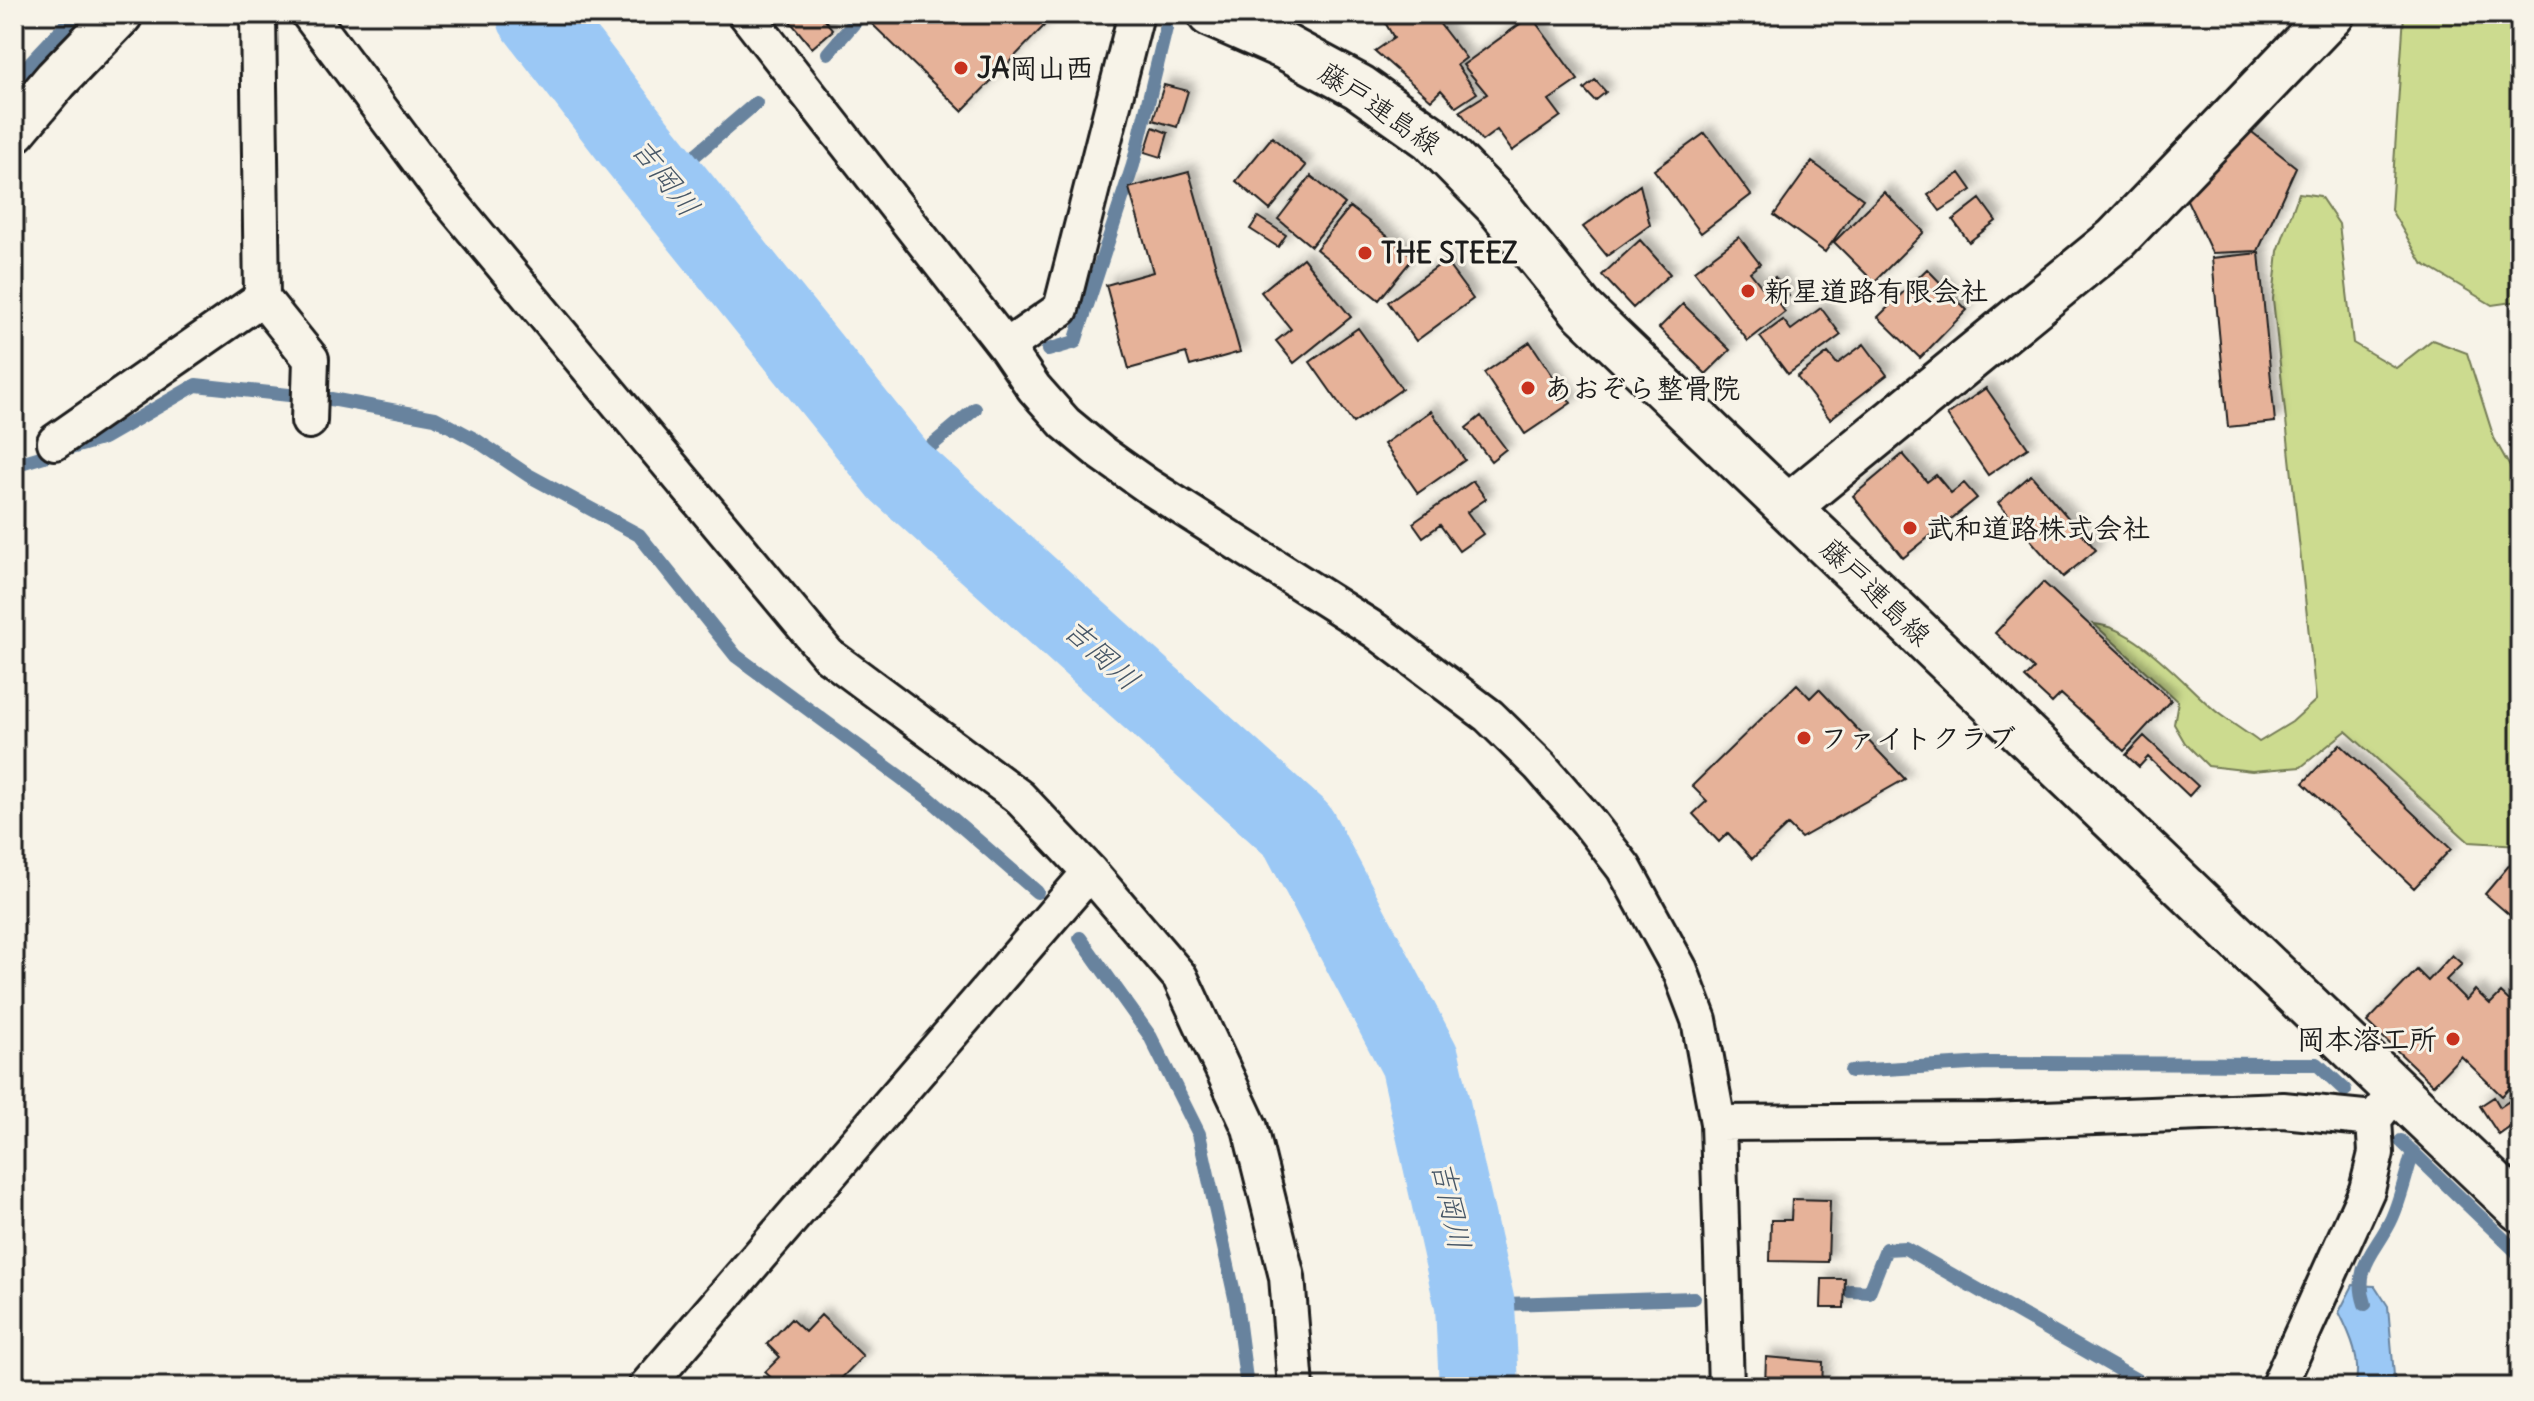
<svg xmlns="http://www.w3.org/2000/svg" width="2534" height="1401" font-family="Delius,'Klee One',sans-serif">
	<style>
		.green { fill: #ccdb8f; stroke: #747c56; stroke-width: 2 }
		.water { fill: #9bc8f5; stroke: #68839e; stroke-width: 2 }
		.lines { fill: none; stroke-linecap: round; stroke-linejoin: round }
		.stream { stroke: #68839e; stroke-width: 14 }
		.river { stroke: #9bc8f5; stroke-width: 80 }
		.building { fill: #e6b299; stroke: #1c1c1c; stroke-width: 2; filter: url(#shadow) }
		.minor-casing { stroke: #1c1c1c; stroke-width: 40 }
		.tertiary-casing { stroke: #1c1c1c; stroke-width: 50 }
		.secondary-casing { stroke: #1c1c1c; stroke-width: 50 }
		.minor { stroke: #f7f3e8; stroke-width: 34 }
		.tertiary { stroke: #f7f3e8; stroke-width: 44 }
		.secondary { stroke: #f7f3e8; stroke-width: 44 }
		.poi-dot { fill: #c8321e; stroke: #f7f3e8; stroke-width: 3 }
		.labels { text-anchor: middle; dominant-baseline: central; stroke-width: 6; stroke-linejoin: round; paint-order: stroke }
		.poi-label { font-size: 28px; font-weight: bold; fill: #1c1c1c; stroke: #f7f3e8; text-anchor: start }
		.street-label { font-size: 28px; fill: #1c1c1c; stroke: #f7f3e8 }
		.water-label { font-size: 30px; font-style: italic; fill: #485868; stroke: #f7f3e8 }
	</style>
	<defs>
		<filter id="shadow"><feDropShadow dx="7" dy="-7" stdDeviation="4" flood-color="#0004"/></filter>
	</defs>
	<rect width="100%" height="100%" fill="#f7f3e8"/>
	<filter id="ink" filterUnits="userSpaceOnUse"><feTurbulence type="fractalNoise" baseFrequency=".0125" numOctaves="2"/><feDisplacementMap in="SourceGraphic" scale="16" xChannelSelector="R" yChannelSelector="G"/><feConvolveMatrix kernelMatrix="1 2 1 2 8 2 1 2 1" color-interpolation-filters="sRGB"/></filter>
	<g filter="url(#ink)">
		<path class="green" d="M2404 14H2520V301L2492 305 2422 263 2391 210Z
			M2299 193 2320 196 2339 224 2353 343 2396 368 2432 340 2467 353 2494 438 2520 485V845L2469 842 2346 731 2301 767 2252 771 2208 766 2185 743 2174 724 2178 701 2094 624C2138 627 2185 686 2218 713 2231 723 2246 732 2259 742L2292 722 2316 700 2273 299 2278 251Z"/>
		<path class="water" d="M2353 1285 2375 1286 2388 1306 2395 1387H2355C2362 1360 2351 1336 2339 1312Z"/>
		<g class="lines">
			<path class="stream" d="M828 53 862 14
				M14 80 76 14
				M665 181 756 103
				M1048 350 1075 342 1133 165 1166 28
				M331 399 435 418 476 440 528 475 639 535 736 656 930 799 1037 892
				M14 465 104 438 196 385 289 395
				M900 472 975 409
				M1080 938 1150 1036 1199 1134 1236 1302 1247 1387
				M1851 1071 1987 1063 2317 1064 2345 1090
				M2401 1141 2520 1255
				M1850 1291 1869 1292 1886 1249 1905 1248 2149 1387
				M2365 1304C2352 1265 2378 1250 2392 1218 2401 1198 2406 1174 2413 1152
				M1475 1305 1694 1298"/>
			<path class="river" d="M536 14 635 143 900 472 1298 831 1420 1061 1475 1305 1479 1387"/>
		</g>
		<path class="building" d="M784 14H820L833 30 812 48Z
			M880 14H1032L1044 26 962 111 871 23Z
			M1038 14H1056L1048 23Z
			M1391 14H1432L1466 58 1457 65 1477 93 1456 107 1441 90 1431 100 1375 51 1394 38 1383 19Z
			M1531 16 1578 80 1549 100 1561 116 1512 151 1497 130 1482 141 1460 111 1487 94 1463 65Z
			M1595 80 1606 92 1595 101 1584 89Z
			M1164 85 1188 91 1177 127 1153 120Z
			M1153 127 1168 133 1161 157 1145 152Z
			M2248 129 2296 167 2258 251 2212 253 2186 198Z
			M1705 133 1751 195 1701 233 1654 170Z
			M1272 137 1306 166 1270 210 1236 181Z
			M1812 162 1863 199 1825 252 1774 215Z
			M1189 172 1240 352 1190 366 1186 353 1129 369 1106 285 1153 272 1129 188Z
			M1960 173 1972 190 1940 211 1928 195Z
			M1311 176 1345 204 1311 246 1278 219Z
			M1640 185 1650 225 1607 256 1583 227Z
			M1884 192 1924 232 1874 282 1834 242Z
			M1980 199 1996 221 1969 242 1953 220Z
			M1350 207 1414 257 1379 300 1316 249Z
			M1258 217 1286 235 1278 247 1250 229Z
			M1739 237 1760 264 1750 272 1762 287 1775 277 1789 296 1779 304 1785 312 1748 341 1694 271Z
			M1640 240 1670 274 1633 308 1602 275Z
			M2259 253 2275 422 2228 427 2212 258Z
			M1303 258 1351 317 1294 363 1276 341 1291 329 1261 292Z
			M1445 261 1473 299 1416 341 1388 302Z
			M1927 269 1967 310 1920 358 1878 317Z
			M1683 304 1730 350 1706 374 1659 328Z
			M1821 308 1841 335 1788 374 1760 337 1783 320 1791 330Z
			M1358 328 1402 389 1353 423 1310 362Z
			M1530 342 1571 403 1525 434 1484 373Z
			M1864 344 1887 375 1830 419 1797 377 1828 353 1837 364Z
			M1986 388 2028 448 1988 475 1947 415Z
			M1431 411 1465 460 1418 493 1384 444Z
			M1481 416 1506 449 1491 461 1466 428Z
			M1903 454 1927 482 1936 475 1951 493 1964 483 1977 498 1903 558 1853 496Z
			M2031 475 2096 550 2063 577 1998 503Z
			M1473 481 1486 499 1467 512 1483 534 1459 551 1440 525 1423 537 1413 523Z
			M2043 582 2171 700 2124 751 2061 694 2052 703 2025 678 2034 669 1995 633Z
			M1797 684 1810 698 1819 689 1905 779 1801 838 1788 825 1752 859 1728 833 1719 842 1693 814 1707 801 1692 786Z
			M2144 736 2198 786 2189 796 2148 757 2139 767 2126 755Z
			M2340 744 2451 849 2414 888 2303 783Z
			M2511 863 2520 871V924L2485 894Z
			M2452 955 2462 964 2446 980 2466 1000 2475 990 2490 1004 2501 993 2520 1011V1077L2502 1096 2461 1056 2433 1085 2367 1022 2417 970 2428 981Z
			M2520 1094V1120L2499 1135 2480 1106 2494 1097 2500 1107Z
			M1792 1199 1830 1200 1828 1262 1770 1261 1771 1220H1791Z
			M1822 1279H1845L1844 1308H1821Z
			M821 1315 863 1356 833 1387H781L765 1372 780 1357 767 1344 791 1319 805 1332Z
			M1766 1357 1823 1362 1822 1387H1765Z"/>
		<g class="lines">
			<g class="minor-casing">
				<path id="minor" d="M258 14 262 298 311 359 309 421
					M309 14 443 193 828 655 1019 797 1090 872 1180 977 1250 1128 1287 1277 1296 1387
					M746 14 1006 347 1034 388 1065 423 1100 452 1148 486 1376 631 1489 716 1540 766 1587 820 1624 868 1680 970 1699 1020 1718 1123 1726 1387
					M1006 347 1061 309 1136 14
					M55 442 262 298
					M1718 1123 1989 1121 2283 1110 2374 1119
					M646 1387 1090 872
					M2278 1387 2367 1190 2376 1153 2374 1119 2389 1100"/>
			</g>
			<g class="tertiary-casing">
				<path id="tertiary" d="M14 130 56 80 120 14
					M1788 507 2116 239 2332 14"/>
			</g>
			<g class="secondary-casing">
				<path id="secondary" d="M1210 14 1283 46 1359 87 1431 138 1497 205 1581 309 2520 1209"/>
			</g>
			<use href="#minor" class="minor"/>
			<use href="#tertiary" class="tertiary"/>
			<use href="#secondary" class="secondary"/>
		</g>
	</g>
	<g class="poi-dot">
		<circle cx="961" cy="68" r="8"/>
		<circle cx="1365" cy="253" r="8"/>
		<circle cx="1748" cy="291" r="8"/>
		<circle cx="1528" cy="388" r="8"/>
		<circle cx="1910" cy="528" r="8"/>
		<circle cx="1804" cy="738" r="8"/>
		<circle cx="2453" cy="1039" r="8"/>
	</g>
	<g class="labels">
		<g class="poi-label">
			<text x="977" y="68">JA岡山西</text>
			<text x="1381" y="253">THE STEEZ</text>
			<text x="1764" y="291">新星道路有限会社</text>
			<text x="1544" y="388">あおぞら整骨院</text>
			<text x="1926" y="528">武和道路株式会社</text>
			<text x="1820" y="738">ファイトクラブ</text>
			<text x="2437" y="1039" text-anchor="end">岡本溶工所</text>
		</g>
		<g class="street-label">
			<text transform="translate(1380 108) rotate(34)">藤戸連島線</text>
			<text transform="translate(1876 592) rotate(44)">藤戸連島線</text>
		</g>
		<g class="water-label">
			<text transform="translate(666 177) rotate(52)">吉岡川</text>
			<text transform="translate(1102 654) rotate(42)">吉岡川</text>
			<text transform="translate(1452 1205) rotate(78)">吉岡川</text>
		</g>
	</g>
	<rect width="2534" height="1401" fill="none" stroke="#f7f3e8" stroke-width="48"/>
	<rect x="24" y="24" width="2486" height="1353" fill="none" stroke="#1c1c1c" stroke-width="3" filter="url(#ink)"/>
</svg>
